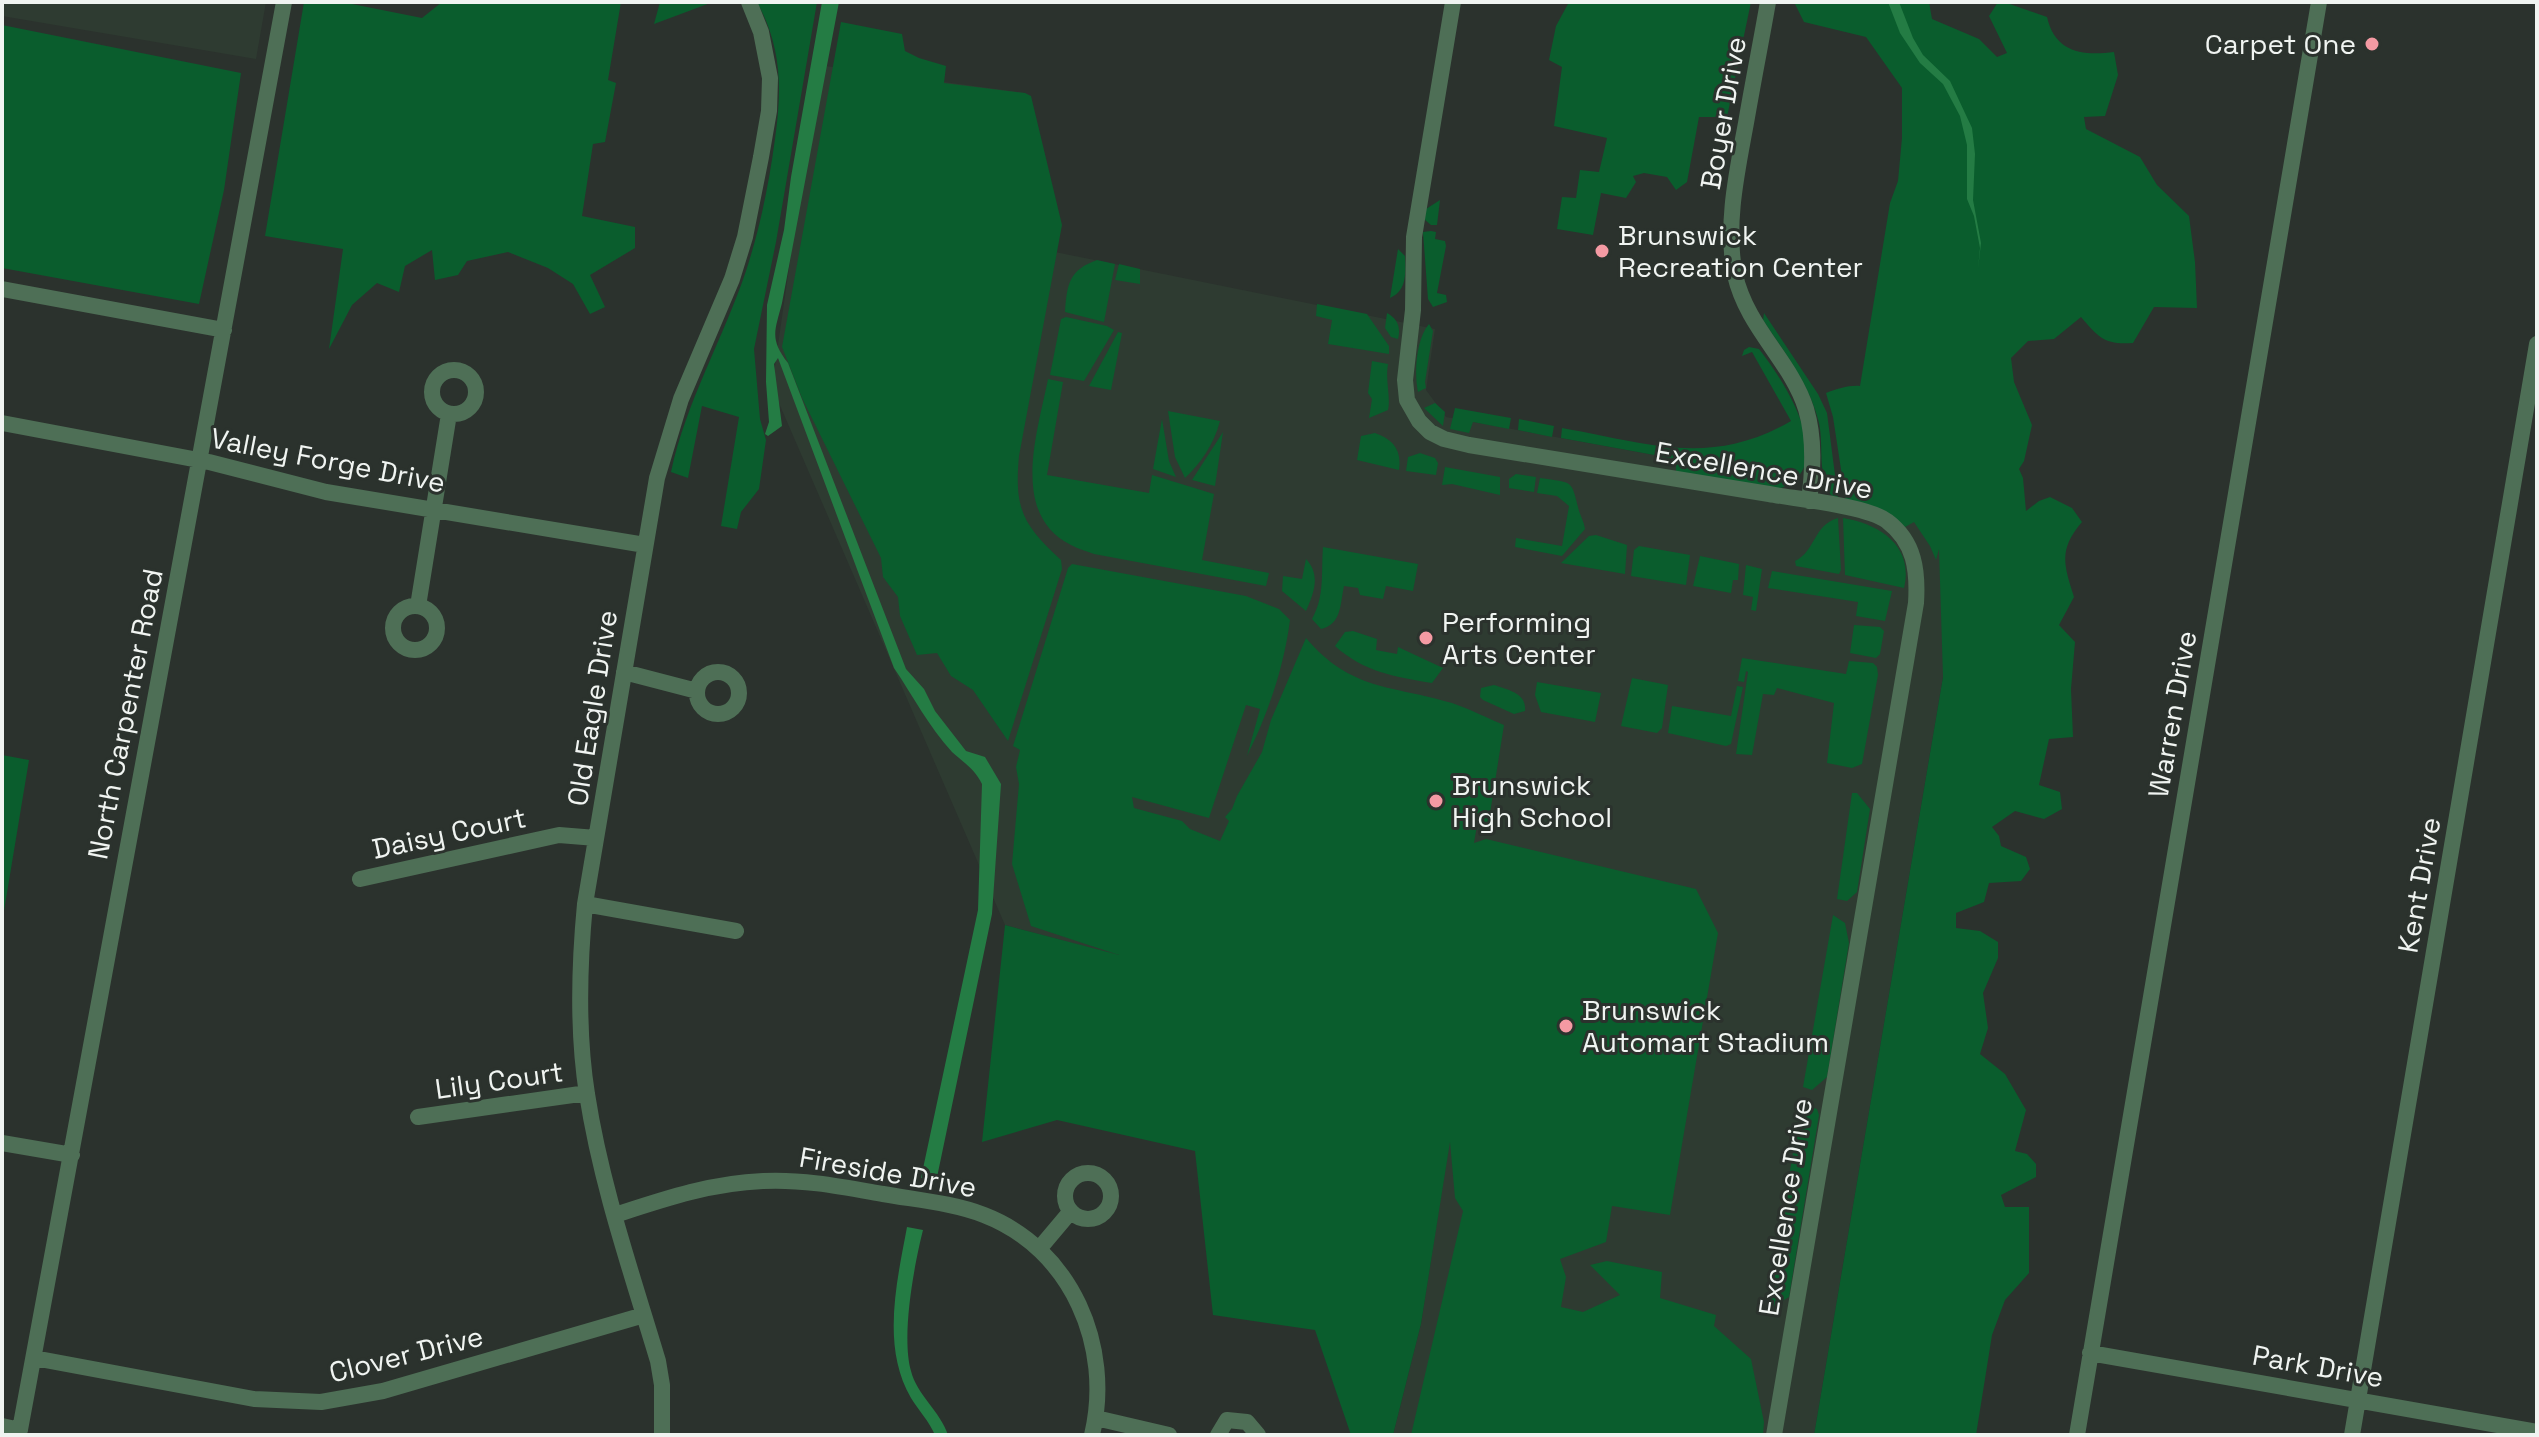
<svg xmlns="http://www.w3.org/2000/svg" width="2539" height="1437" font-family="'Space Grotesk',sans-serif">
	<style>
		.built { fill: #2e3b31 }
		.green { fill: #0a5d2d }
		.water { fill: #247c44 }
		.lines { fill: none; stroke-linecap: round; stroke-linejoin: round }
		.minor { stroke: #4e6f56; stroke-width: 16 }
		.poi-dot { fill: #f49aa3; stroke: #2b322d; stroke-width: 3 }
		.labels { text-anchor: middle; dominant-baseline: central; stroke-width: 6; stroke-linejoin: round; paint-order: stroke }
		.poi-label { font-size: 28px; fill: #f0f4f1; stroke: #2b322d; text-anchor: start }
		.street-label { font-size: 28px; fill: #f0f4f1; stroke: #2b322d }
	</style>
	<rect width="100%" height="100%" fill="#2b322d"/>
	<path class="built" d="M2 2H266L256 59 2 16Z
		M818 65 1025 93 1055 252 1435 329 1426 390 1446 417 1676 459V472L1947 520 1943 677 1814 1435H1393L1421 1324 1450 1138 1414 1127 1264 995 1005 925 772 387Z"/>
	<path class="green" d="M304 2H342L422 18 442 2H621L608 80 616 83 605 142 593 144 582 216 635 227V248L590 275 605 307 590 314 573 284 548 268 508 252 467 261 458 275 435 280 432 250 405 266 399 292 377 283 352 305 329 349 343 249 265 236Z
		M660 2H713L654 24Z
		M757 2H817L776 242 754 349 760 419 766 440 759 489 741 512 737 529 721 526 739 417 702 406 688 478 671 472C686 402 723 339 746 271 760 228 769 184 775 139 782 89 782 48 757 2Z
		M1569 2H1751L1727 117H1699L1687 182 1676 190 1667 177 1644 173 1633 176 1636 182 1626 198 1601 193 1593 235 1557 229 1562 197 1576 198 1580 170 1599 172 1607 138 1554 126 1562 67 1549 60 1556 26Z
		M1794 2H1929L1932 19 1979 39 1997 57 2007 53 1989 16 1998 2H2004L2047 17C2055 53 2084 56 2114 52L2118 75 2105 116 2084 117 2086 129 2140 157 2157 185 2189 216 2195 262 2197 308 2154 307 2133 343C2105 345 2099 338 2081 317L2054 339 2028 341 2011 358 2014 382 2032 425 2024 461 2019 469 2023 478 2026 511 2039 501 2050 497 2072 508 2082 522C2058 550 2064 565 2074 597L2059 625 2075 642 2071 689 2073 737 2049 739 2039 785 2060 792 2062 809 2044 819 2015 811 1992 827 1999 836 2001 846 2026 857 2030 869 2021 881 1989 883 1984 902 1956 913V928L1980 931 1998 942V958L1983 993 1988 1028 1980 1054 2005 1074 2026 1110 2015 1151 2027 1154 2036 1164V1177L2001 1195 2005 1207H2029V1273L2005 1300 1992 1335 1976 1435H1814L1943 677 1939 549 1936 560 1930 546 1914 522 1905 527 1895 518 1846 502 1833 417 1826 393C1837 389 1849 385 1860 386L1890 203 1898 181 1902 138V88L1866 37 1804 22Z
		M841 22 902 34 905 51 919 58 946 66 944 83 1025 93 1031 96 1062 225 1019 456C1014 509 1023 525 1061 560L1062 569 1008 741 973 690 951 676 937 653 917 655 900 616 898 597 883 577 881 558 802 398 782 347Z
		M2 25 241 73 224 190 199 304 2 268Z
		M1440 200 1437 225H1431L1424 219 1426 209Z
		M1431 231 1436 232 1435 239 1445 241 1446 246 1437 293 1446 295 1447 302 1433 307 1428 299 1423 232Z
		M1398 249 1405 256C1406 272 1407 291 1390 298Z
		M1097 260 1115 264 1104 322 1065 312C1067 284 1069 270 1097 260Z
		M1119 264 1140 269V284L1115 280Z
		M1317 304 1367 314 1389 346V354L1328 344 1332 320 1316 316Z
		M1387 313C1398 319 1401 328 1398 339L1391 337 1385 328Z
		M1764 313 1818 394 1827 413 1838 498 1831 495C1817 474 1824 447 1819 423 1810 385 1784 352 1763 320Z
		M1066 317 1107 326 1114 330 1084 381 1050 375 1061 319Z
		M1429 324 1433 331 1425 382 1426 388 1418 392C1414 373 1416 339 1429 324Z
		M1118 332 1122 333 1111 390 1089 386Z
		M1749 347 1759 349C1785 382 1843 471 1775 490L1676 473V459L1561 438 1562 428C1648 443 1710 468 1791 421L1752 352 1742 356 1744 350Z
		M1372 361 1388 364C1385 380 1391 398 1388 410L1369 418 1372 399 1368 393Z
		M1048 379 1063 382 1047 475 1149 493 1152 475 1214 494 1202 560 1269 573 1266 586 1094 554C1087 551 1078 549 1071 545 1009 514 1038 431 1048 379Z
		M1435 403 1445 412 1443 426 1424 408Z
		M1455 408 1511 418 1509 429 1473 422 1469 433 1450 429Z
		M1168 411 1220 421C1214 444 1201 463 1185 478L1175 457Z
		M1162 419 1169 461 1176 477 1153 469Z
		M1519 419 1554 426 1552 437 1518 430Z
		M1223 432 1215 486 1192 480Z
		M1375 433C1393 439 1402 450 1399 470L1357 460 1361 436Z
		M1420 453 1435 458 1438 463 1436 475 1406 471 1408 457Z
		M1445 467 1500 477V495L1452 484 1442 485Z
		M1516 474 1536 477 1534 492 1509 488V479Z
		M1540 478C1574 483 1571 479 1579 511 1581 517 1584 522 1585 529L1562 556 1515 547 1516 538 1562 546 1569 506 1557 496 1537 493Z
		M1838 518 1841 570 1839 574 1796 566 1795 561C1816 551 1813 525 1838 518Z
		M1843 518C1880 524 1914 546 1904 588L1845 575Z
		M1596 535 1627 545 1625 574 1561 563 1589 536Z
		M1639 546 1690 555 1686 585 1631 576 1634 550Z
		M1323 547 1418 564 1413 591 1386 586 1383 599 1360 595 1358 588 1344 586C1340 604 1342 624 1321 629L1312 619C1325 596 1321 573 1323 547Z
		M1700 556 1739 564 1738 580H1733L1731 593 1693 586Z
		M1306 559C1321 575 1314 593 1306 611L1282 591 1283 576 1302 579Z
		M1072 564 1246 596 1279 609 1290 620C1284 667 1268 714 1247 756L1260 709 1246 705 1209 818 1132 797 1134 808 1182 821 1190 829 1220 841 1229 821 1225 817 1232 809 1237 796 1262 752 1271 720 1306 638C1351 691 1391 685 1452 703 1470 709 1487 718 1504 725L1488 826 1477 825 1474 843 1486 839 1696 889 1718 933 1670 1215 1612 1206 1606 1242 1560 1259 1566 1277 1561 1307 1583 1312 1620 1295 1590 1265 1607 1261 1662 1272 1660 1298 1716 1315 1714 1326 1751 1359 1764 1422 1763 1435H1411L1463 1211 1455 1198 1450 1142 1421 1324 1393 1435H1351L1315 1330 1213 1315 1195 1151 1057 1120 982 1142 1005 925 1119 955 1031 926 1012 864 1019 784 1016 767 1020 750 1013 746 1068 568Z
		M1746 565 1762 569 1756 611 1751 610 1753 597 1743 595Z
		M1772 571 1892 591 1885 621 1856 616 1858 602 1768 588Z
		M1854 625 1880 627 1884 631 1880 654 1876 658 1850 653Z
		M1353 631 1377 639 1376 650 1397 654 1398 647 1443 668 1432 683C1395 677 1364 672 1335 646L1345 632Z
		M1742 658 1846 674 1849 661 1873 663 1877 667 1878 675 1862 764 1852 768 1827 763 1834 703 1777 688 1774 695 1763 694 1752 755 1736 754 1748 672 1746 671 1744 682 1738 681Z
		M1632 678 1668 685 1662 728 1657 733 1621 726Z
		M1537 682 1601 693 1595 722 1541 712 1535 695Z
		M1494 685C1508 690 1527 693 1525 711L1514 714 1483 700 1480 697 1481 688Z
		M1737 686 1743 687 1731 744 1726 746 1668 733 1672 706 1731 716Z
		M2 755 29 760 2 923Z
		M1852 793H1857L1870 809 1857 892 1847 901 1837 899Z
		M1833 915 1845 923 1849 943 1827 1077 1812 1090 1803 1087Z
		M1806 1105 1817 1109 1819 1115 1789 1297 1774 1306 1768 1304 1800 1110Z"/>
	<path class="water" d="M822 2H839L782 303C775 331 769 338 788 363L906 669 924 689 935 711 966 751 985 757 1001 784 992 914 936 1182 921 1178 978 910 982 784C974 768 964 763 952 752 929 727 913 696 894 668L778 358 774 364 782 426 768 436 765 434 769 422 766 382 767 305 784 230 791 177Z
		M1888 2H1899L1913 38 1923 55 1950 81 1972 128 1975 154 1973 200 1981 243 1978 269 1980 248 1974 216 1967 199V145L1960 116 1943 84 1920 63 1900 33Z
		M907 1227 923 1230C914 1266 901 1336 911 1371 917 1395 940 1411 948 1435H935C929 1421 919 1411 911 1398 881 1347 897 1281 907 1227Z"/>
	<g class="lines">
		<path class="minor" d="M1453 2 1414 237 1413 310 1405 380 1407 400 1419 421 1430 432 1444 439 1469 445C1569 462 1669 478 1769 494 1796 499 1868 506 1887 521 1915 542 1918 571 1916 603L1774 1435
			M1768 2C1761 42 1753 82 1746 123 1737 172 1725 225 1735 275 1747 328 1791 361 1806 409 1815 439 1813 471 1809 501
			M2 289 224 330
			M432 392a22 22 0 1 1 44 0a22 22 0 1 1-44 0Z
			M2 423 209 462 326 492 645 545
			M393 628a22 22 0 1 1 44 0a22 22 0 1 1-44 0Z
			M418 606 449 414
			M624 672 697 691
			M697 693a21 21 0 1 1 42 0a21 21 0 1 1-42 0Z
			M360 879 559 835 596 838
			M585 904 736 931
			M418 1117 587 1093
			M2 1143 72 1155
			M1065 1196a23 23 0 1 1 46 0a23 23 0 1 1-46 0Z
			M615 1215C664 1199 711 1183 763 1181 804 1179 843 1187 883 1194 917 1200 953 1203 984 1215 1072 1249 1113 1347 1092 1435
			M1039 1249 1071 1211
			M2090 1353 2537 1432
			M34 1358 254 1399 321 1402 383 1391 644 1315
			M1096 1418 1169 1435
			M2 1426 20 1430
			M19 1435 284 2
			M662 1435V1385L658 1361C632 1274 601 1185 587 1094 577 1031 579 967 585 904L657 478 681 399 732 279 745 237 761 157 769 111 770 78 761 32 749 2
			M1218 1435 1227 1420 1247 1422 1258 1435
			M2077 1435 2319 2
			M2352 1435 2537 344"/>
	</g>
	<g class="poi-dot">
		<circle cx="2372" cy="44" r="8"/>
		<circle cx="1602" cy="251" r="8"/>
		<circle cx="1426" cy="638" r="8"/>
		<circle cx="1436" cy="801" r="8"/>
		<circle cx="1566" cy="1026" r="8"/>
	</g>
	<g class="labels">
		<g class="poi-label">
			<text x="2356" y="44" text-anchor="end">Carpet One</text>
			<text x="1618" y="235">Brunswick<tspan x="1618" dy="32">Recreation Center</tspan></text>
			<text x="1442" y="622">Performing<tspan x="1442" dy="32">Arts Center</tspan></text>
			<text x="1452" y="785">Brunswick<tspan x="1452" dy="32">High School</tspan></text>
			<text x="1582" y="1010">Brunswick<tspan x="1582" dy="32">Automart Stadium</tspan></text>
		</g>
		<g class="street-label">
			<text transform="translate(1723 113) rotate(-80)">Boyer Drive</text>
			<text transform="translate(328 460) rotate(11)">Valley Forge Drive</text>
			<text transform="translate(1764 470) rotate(10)">Excellence Drive</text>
			<text transform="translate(592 708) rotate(-81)">Old Eagle Drive</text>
			<text transform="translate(125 714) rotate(-79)">North Carpenter Road</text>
			<text transform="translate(2172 714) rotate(-80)">Warren Drive</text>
			<text transform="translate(449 833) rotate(-12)">Daisy Court</text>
			<text transform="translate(2419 885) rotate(-80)">Kent Drive</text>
			<text transform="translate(499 1080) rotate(-8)">Lily Court</text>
			<text transform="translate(888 1172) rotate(10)">Fireside Drive</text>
			<text transform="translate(1785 1207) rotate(-81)">Excellence Drive</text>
			<text transform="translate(406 1354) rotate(-14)">Clover Drive</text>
			<text transform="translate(2318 1366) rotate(10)">Park Drive</text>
		</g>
	</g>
	<rect width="2539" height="1437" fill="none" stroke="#f0f4f1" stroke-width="8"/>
</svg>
